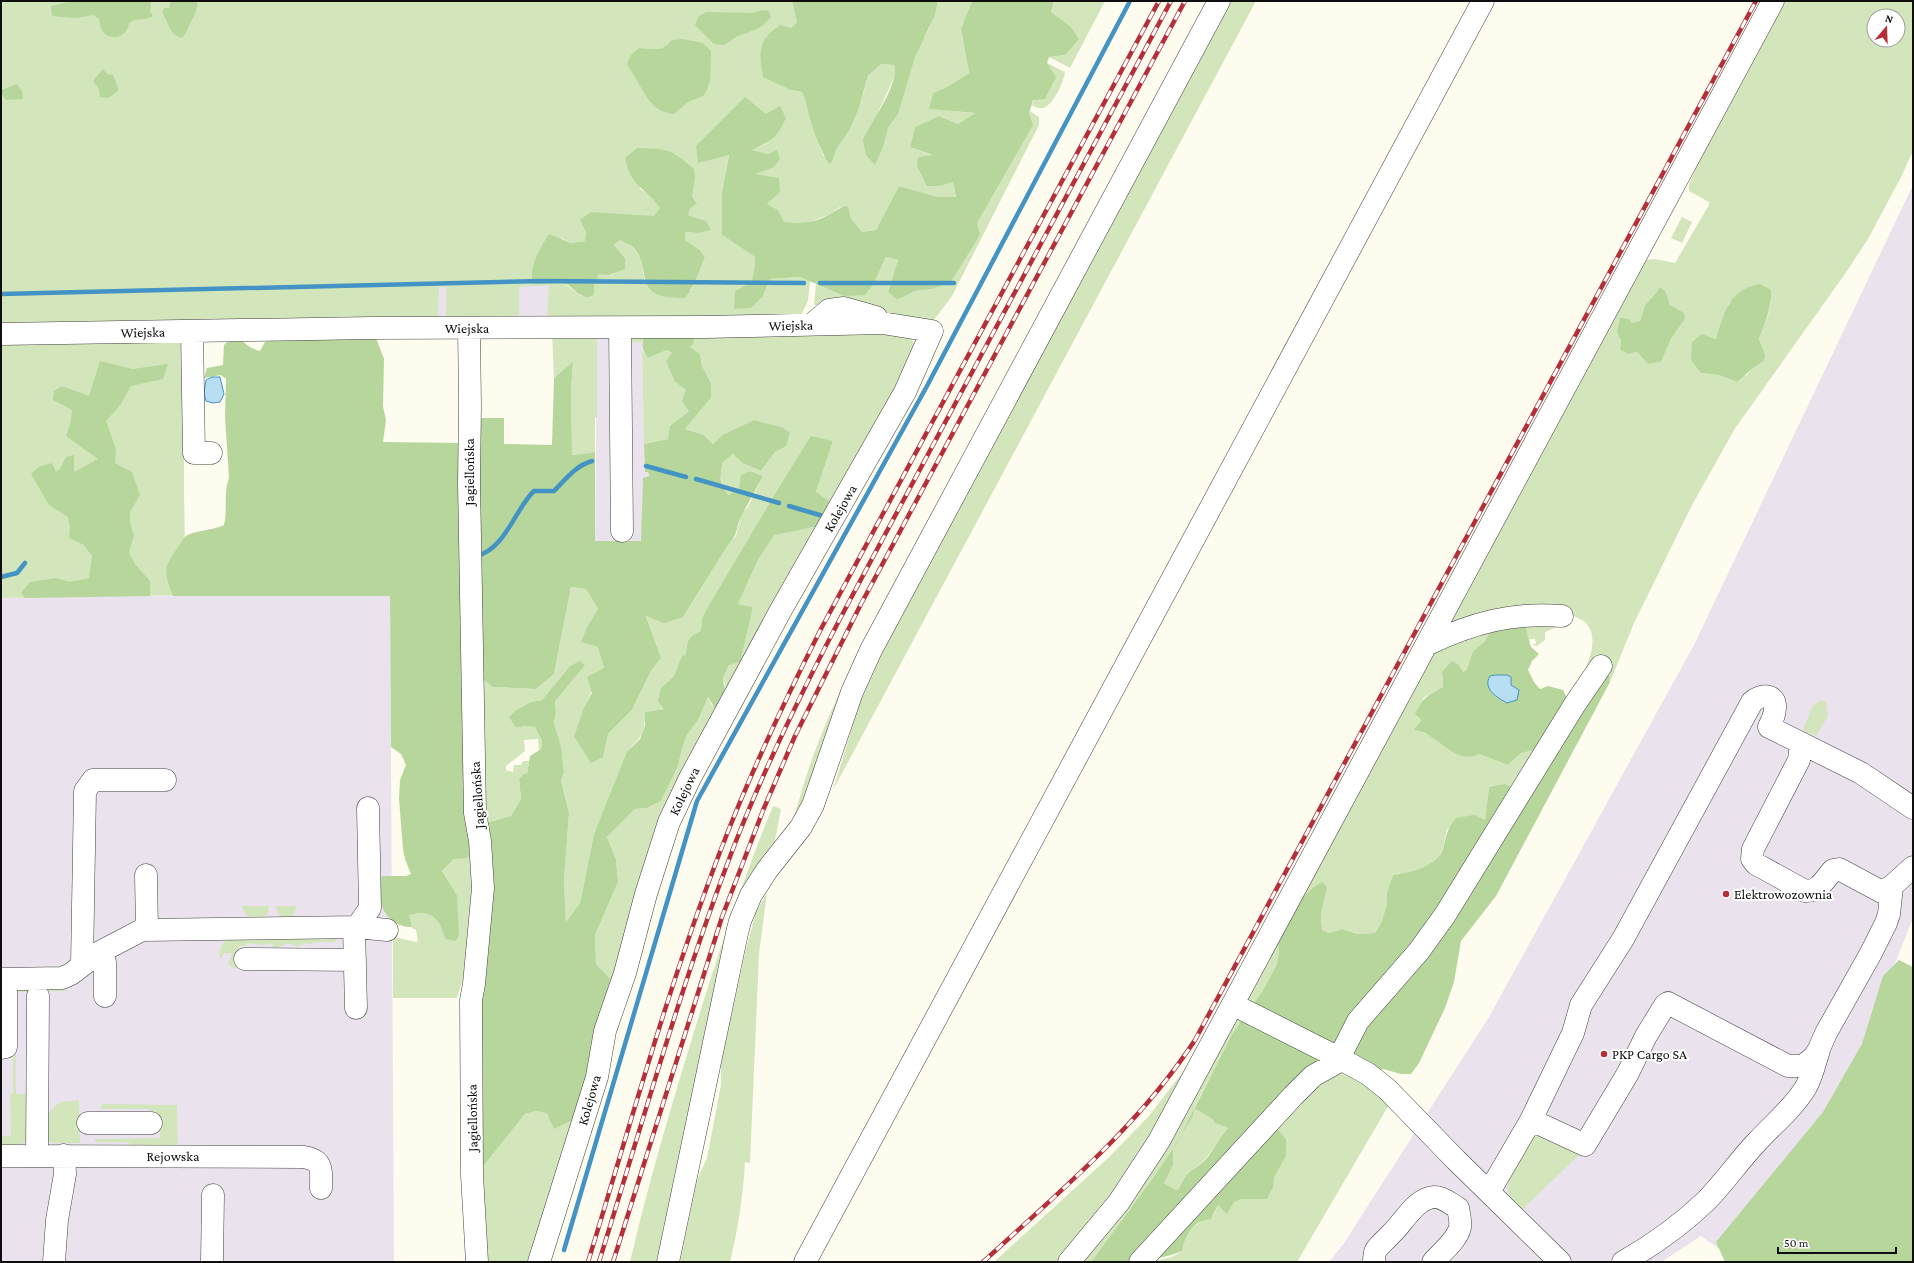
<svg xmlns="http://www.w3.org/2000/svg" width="1914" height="1263" font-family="'Crimson Pro',serif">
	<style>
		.industrial { fill: #eae2ec }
		.green { fill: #d3e6bb; fill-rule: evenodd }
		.forest { fill: #b7d69b; fill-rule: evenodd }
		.water { fill: #b7def2; stroke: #4394c4 }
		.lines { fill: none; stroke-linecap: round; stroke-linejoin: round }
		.stream { stroke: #4394c4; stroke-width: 4.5 }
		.minor-casing { stroke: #414141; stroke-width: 23 }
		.minor { stroke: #fff; stroke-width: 22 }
		.rail-casing { stroke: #b42f39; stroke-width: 4.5 }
		.rail { stroke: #fff; stroke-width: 3; stroke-dasharray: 9; stroke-linecap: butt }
		.poi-dot { fill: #b42f39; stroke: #fff; stroke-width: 1.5 }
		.labels { text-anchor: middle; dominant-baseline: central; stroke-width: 4; stroke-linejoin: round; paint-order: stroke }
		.street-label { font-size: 14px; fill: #0e0e0e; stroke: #fff }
		.poi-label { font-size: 14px; fill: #0e0e0e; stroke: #fff; text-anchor: start }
	</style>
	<rect width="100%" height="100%" fill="#fefbef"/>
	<path class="industrial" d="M1913 185V918L1840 1102 1738 1262 1701 1236 1661 1262H1329L1344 1243 1489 1017 1694 645Z
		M436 284H557V323L435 322Z
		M597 336 632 337 631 343 642 342 645 471H648L649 477 643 478 642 541H595Z
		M186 595H390L394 1262H1V598Z"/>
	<path class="green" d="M1 1H792L797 22 791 28V90L802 92 807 101 810 119 823 155 832 162 837 148 849 131 864 91 868 76 881 64 894 65 896 73 875 119 888 128 892 123 919 45C929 33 934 17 938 1H972L961 29 969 73 947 87 933 93 930 109 975 113 958 124 939 116 915 127 910 147 934 156 918 157 940 186 953 181 956 198 938 197 899 186 876 230 862 232 840 207 830 214 805 224 784 223 778 210 767 204 754 174 768 154 751 150 770 142 729 154 722 192V235L755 257 754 271 751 283 763 296 770 279 800 277 810 281 808 301 799 319 547 323 549 285 519 287V322H446V287H439L438 321 1 329ZM695 178 688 215 706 221 697 233 685 232V240L700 250 705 257 696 275 691 291 645 281C641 258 641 251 620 239L614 245 625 258 614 274 609 275 599 273 594 285V295L581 296 565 284 561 238 571 243 585 241 586 233 580 220 654 216 661 208 650 195 639 188Z
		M1054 1H1105L1070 68 1049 57 1065 55 1070 26 1051 12Z
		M1231 1H1256L833 790 859 705 886 645Z
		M1784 1H1913V151L1900 179 1868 239 1847 271 1734 430 1691 507 1634 623 1610 682 1609 673 1526 794 1489 787 1485 821 1447 829C1445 838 1444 851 1437 859 1427 869 1406 872 1393 875L1387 892 1388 906 1381 923 1375 933 1357 934 1342 929 1329 933 1322 930 1321 915 1327 887 1299 901 1646 260 1655 259 1675 263 1709 205V202L1689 191V184L1706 147ZM1874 16H1898V40H1874ZM1660 288 1666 292 1670 305 1685 319 1671 339 1661 362 1648 364 1637 352 1628 354 1620 350 1621 340 1632 323 1640 321 1645 305 1656 293ZM1771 301 1769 312 1759 339 1765 354 1748 374 1737 382 1719 375 1701 373 1702 334 1716 339 1729 303ZM1570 614C1575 617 1582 619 1586 623 1616 657 1533 744 1508 765L1479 754 1460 755 1433 737 1419 731 1418 724 1421 720 1417 717 1424 697 1443 687 1442 672 1459 665 1463 672 1467 669 1473 651 1484 642 1491 631 1527 635 1528 639H1535L1536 643 1533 645 1537 646 1545 640V632L1555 628Z
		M1047 63 1065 72C1064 82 1055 100 1047 106 1042 110 1036 108 1032 105Z
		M1030 111 1039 117V125L952 296 934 320 930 322 839 304 814 305 816 284 844 296 874 283 886 257 898 260 888 292 897 300 915 291 931 289 977 223 986 206Z
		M1682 217 1692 222 1682 243 1671 238Z
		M597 331V417L595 418V460L594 452 572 455 571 390 573 363 554 378 552 333Z
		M637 334H909L914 344 916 357 726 702 606 1015 596 964 595 935 618 882 616 859 607 837 635 809 647 808 661 801 678 766 682 749 687 735 698 720 708 697 712 706 725 685 723 678 748 624 753 607 738 604 758 560 774 534 819 526 816 492 833 441 811 437 782 482 710 603 702 618 701 631 687 644 686 655 678 666 674 676 661 688 664 709 645 712C645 727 643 737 632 746L594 834 580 903 566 922 564 881 569 813 561 781 564 772 561 746 554 723 556 712 555 700 562 691 570 666 542 700 531 702 516 728 525 726 535 727 542 741 541 749 539 750 538 739 524 740 525 751 506 766V770L513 772 514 765H521L523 761H529L527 774 519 779 521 799 511 816 483 824 474 673 493 687 536 689 554 674 571 587 586 589 598 609 588 625 599 647 604 668 584 707 574 736 603 757 608 734 632 710 651 671 661 658 646 615 683 617 728 545 736 536 741 515 748 507 763 476 750 471 739 488 729 495C718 484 720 477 723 462L733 454 742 463 761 471 775 452 782 427 754 420 722 435 713 444 704 435 685 429 711 398V383L702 366 700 354 644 336 642 342 631 343 632 337Z
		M184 335V495L186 595 1 598V338Z
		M642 350 648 358 667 350 672 353 675 382 686 390 689 411 680 418 668 439 644 444Z
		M876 620 814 780 793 823C810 751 841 686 876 620Z
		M1820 700 1826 702 1828 716 1816 736 1803 730 1812 707Z
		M773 806 781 809 773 851 755 875 660 1262H630C648 1185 670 1110 693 1035 717 957 742 881 773 806Z
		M477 845 465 973 457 998H393V937L416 942 418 941 416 930 410 927 412 926 409 915C433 908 439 917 445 939L457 895 442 871 454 859 471 850Z
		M767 893 759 954 750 1163 745 1162C743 1196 738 1229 730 1262H680L697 1180 707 1158 721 1085V1062L746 949 756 912Z
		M242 906H269L268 913 263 918H249L244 912Z
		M275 906H297L292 918H281Z
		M338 937 334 942H313L312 945 305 943 298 947 291 944H285L280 947H272L274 943 262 945 248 943 245 946H239L240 962 236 968 231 967 228 962 231 958 232 953H224L222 958H220L219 951 223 943 228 939Z
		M1277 941 1279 950 1277 964 1262 992 1232 1034 1194 1108 1212 1119 1215 1123 1228 1128C1220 1137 1215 1147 1208 1156 1195 1172 1188 1166 1179 1189L1176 1190 1164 1183 1173 1160V1149L1153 1178 1091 1262H1082L1229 1031 1236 1023 1258 975Z
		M12 987H70L64 991 15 992 16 1094H32L28 1141 19 1145 1 1146V1136H11L10 1094H13Z
		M1326 1055 1390 1103 1297 1262H1150L1172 1257 1182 1251C1188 1228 1194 1225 1214 1215L1218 1205 1241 1199H1267L1273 1188V1177L1277 1170V1129Z
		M1186 1068 1155 1136 1060 1262H994L1108 1158 1148 1117Z
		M79 1100 80 1143H53L47 1140 48 1113 60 1102Z
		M101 1104 177 1105 178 1150 135 1148 129 1143 125 1142H95V1139L160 1138V1120L149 1109H101Z
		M536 1111 581 1116 529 1262H486L477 1174 525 1114Z
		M1537 1129 1582 1152 1521 1211C1511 1202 1505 1195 1509 1180Z"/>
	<path class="forest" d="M72 1H151L150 11 153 16C146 21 137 17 129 23 128 34 116 42 105 34 101 31 100 24 99 19L93 15 76 18 52 16 51 6Z
		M171 1H196L198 5C196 12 186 34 182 38 169 35 169 22 162 13L164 8H169Z
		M792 1H938L935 15 915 57 898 114 888 128 883 147 875 165 866 155 863 140C871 121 900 84 894 65L881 64 868 76 858 110 849 131 837 148 832 162 829 164C822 153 814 133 810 119 807 109 807 101 802 92L791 90 763 77C759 51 757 41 780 25L791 28 797 22Z
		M972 1H1054L1051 12 1070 26 1079 39 1065 55 1049 57 1047 63 1056 77 1045 99 1033 100 1029 114 1033 125 977 223 980 235 950 283 931 289 915 291 897 300 888 292 898 260 886 257 874 283 865 295 844 296 800 277 770 279 763 296 751 308 734 309 735 291 751 283 754 271 755 257 722 235V192L729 155 698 163 696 146 745 97 766 114 780 106 786 118C776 139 772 140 752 150L768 154 777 150 780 159 774 167 755 174 779 178 780 192 767 204 778 210 784 222C803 224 814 223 830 214 837 210 840 207 848 206L851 219 862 232 876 230 899 186 938 197H956L953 182 940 186H927L917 166 918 157 933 155 910 147 915 127 939 116 958 124 975 113 929 109 933 93 947 87 969 73 961 29Z
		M762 10 769 11 771 17C760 30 756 29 741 35 736 36 730 42 724 45L714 44 695 25 698 17 706 12 753 13Z
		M683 39 703 43 711 51 710 81 707 90 703 96 688 102 674 114C655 112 649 101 640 86 636 78 631 71 627 64L631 55 639 48C654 49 661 53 672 40Z
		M103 69 107 74 113 75 119 90C111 95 111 100 100 97L99 89 93 81Z
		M17 84 22 91 23 99 6 100 1 93V90Z
		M637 148C669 149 669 148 694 169L695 178 692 197 697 204 690 208 688 215 706 221 711 230 697 233 685 232V240L700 250 705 257C699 271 694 287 685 298 669 298 648 298 645 278 643 269 642 260 637 252 633 246 626 243 620 240L614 245 625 258V269L609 275 599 274 594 285V295C581 302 575 288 566 284 560 281 540 284 533 284 528 268 540 248 549 234L571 243 585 241 586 233 580 220 591 212 654 216 660 208C645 186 631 188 625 158Z
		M1760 284 1771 290C1772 308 1765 322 1759 339L1765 354 1764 361C1753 366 1747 375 1737 382L1719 375 1701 373 1691 360 1692 342 1702 334 1716 339C1724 313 1729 289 1760 284Z
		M1660 287 1666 292 1670 305 1684 313 1685 319 1671 339 1661 362 1648 364 1637 352 1628 354 1620 350 1621 340 1617 332 1620 318 1629 319 1632 323 1640 321 1645 305 1656 293Z
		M693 334 694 343 690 347 700 354 702 366 711 383V398L685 429 704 435 713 444 722 435 754 420 782 427 790 433 786 446 775 452 761 471 742 463 733 454 723 462C720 477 718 484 729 495L739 488 741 475 750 471 763 476C756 489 749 502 742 515 735 527 740 532 728 545L683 617 664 623 646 616 661 658 651 671 632 710 608 734 603 757 591 763 574 736 584 707 592 693 587 677 604 668 598 647 581 642 588 625 598 609 586 589 571 587 554 674 536 689 493 687 474 673 476 418H504V444L552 445 554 378 573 362 571 390 572 455 595 452V541H641L643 478 649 476 648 472H645L644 444 668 439 670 426 689 411 682 401 686 390 675 382 666 361 672 353 667 350 648 358C642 350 641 346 644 336Z
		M233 337C244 340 249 349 260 351L265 342 279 340 376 338 384 359 383 406 386 420 383 442 463 443 471 850 467 858 454 859 442 871 457 895 459 935 456 941 445 939C439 918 433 909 409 915L412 926 410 927C385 926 374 899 382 876H406L411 874 405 859 403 849 399 799 400 780 406 765 401 754 391 747 390 596H173C165 574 162 570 176 550 179 546 182 540 185 537 193 530 212 531 224 525 228 509 223 493 229 478L225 417 226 379 221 375 204 378 207 368 223 365 224 345Z
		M100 361 133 369 168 364 163 379 131 386 121 404 106 421 116 449 115 463 132 472 140 495 130 512V523L134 535 129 553 135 564 150 581V596L25 598 21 593 30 582 56 578 69 582 89 578 92 556 84 545 69 538 70 527 68 517 49 505 31 474 40 466 52 463 56 472 60 469 66 457 74 455V472L98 459 66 436 70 425 72 410 53 400 54 391 62 386 89 396Z
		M811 436 833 441 816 492 829 501 819 526 774 535 758 560 738 604 753 607 740 662 729 665 723 678 726 702 716 710 708 697 698 720 687 735 682 749 678 766 661 801 647 808 635 809 607 837 616 859 618 882 595 935 596 964 610 979 600 1017 581 1116 554 1129 547 1113 536 1111 525 1114 477 1174 483 824 511 816 521 799 519 779 524 774H527L530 756 541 749 542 741 535 727 525 726 516 728 509 717 515 711 531 702 542 700 570 666 580 661 585 665 555 701 556 712 554 723 561 746 564 772 561 781 569 813 564 881 566 922 580 903 594 834 627 752 640 739 645 725V712L664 709 658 701 661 688 674 676 682 656 686 655C687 641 688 637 701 631L702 618 710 603 782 482Z
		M1525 626 1531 647 1539 654 1532 661 1528 670 1534 682 1540 689 1548 686 1563 690 1568 700 1541 748 1521 753 1508 765 1479 754C1456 767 1437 732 1414 730L1421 720 1415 714C1424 697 1426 696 1443 687L1442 672 1452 661 1459 665 1463 672 1467 669 1473 651 1484 642 1491 631ZM1495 675 1511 677V685L1515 687 1497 695 1491 692Z
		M1609 673 1610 682 1496 896 1461 941 1454 982 1445 1008 1419 1063 1411 1074H1401L1383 1069 1375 1072 1331 1049 1277 1129 1286 1139V1156L1274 1177 1273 1188 1267 1199H1241L1234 1202 1227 1214 1218 1205 1211 1219C1192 1221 1186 1235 1182 1251 1154 1263 1122 1262 1091 1262L1153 1178 1178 1141 1232 1034 1262 992 1277 964 1279 950 1277 941C1289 919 1299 895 1322 882L1327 887 1321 915 1322 930 1329 933 1342 929 1357 934 1375 933 1381 923 1387 906V892L1393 875C1410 872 1437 867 1443 849 1447 834 1446 831 1456 818L1474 815 1485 820 1489 787 1505 784 1526 794ZM1194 1108 1212 1119 1215 1123 1228 1128C1220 1137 1215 1147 1208 1157 1195 1172 1188 1166 1179 1189L1176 1190 1164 1183 1173 1165V1148L1193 1116Z
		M1899 960 1913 967V1262H1725L1716 1242 1823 1112 1862 1044 1883 976Z"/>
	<path class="water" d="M212 377H220L224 394 220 402 213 403 206 401 204 393 206 380Z
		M1495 675H1507L1511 677V685L1519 690 1517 700 1507 703C1498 698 1482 689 1490 676Z"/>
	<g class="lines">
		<path class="stream" d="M820 283H954
			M1 294 542 281 804 283
			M646 466 686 477
			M696 479 779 503
			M789 506 823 516
			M477 556C506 548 515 509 534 491H554C566 479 575 466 592 461
			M1 577 17 573 25 563
			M564 1250 697 801 927 386 1130 1"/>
		<g class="minor-casing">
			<path id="minor" d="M811 325 829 310 844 308 876 317
				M469 328 470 405 469 483 475 813 480 841 483 888 474 984 471 1000 472 1175 477 1262
				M620 328 622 531
				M192 331 194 453H211
				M1 334 372 328 705 327 882 323 932 331 905 392 782 608 690 778 669 822 646 894 625 973 605 1031 597 1077 539 1262
				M1428 644C1473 623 1512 612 1562 616
				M1801 743 1799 760 1753 849 1752 859 1756 864 1805 891C1819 892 1825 879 1833 870L1839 869 1882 892 1892 886 1913 867
				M146 875 147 930
				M354 927 356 1008
				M357 927 387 930
				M100 952 105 962V996
				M245 959 355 960
				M82 965 85 791 93 780H165
				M1 979 62 978 71 974 100 952 142 930 357 927 370 908 368 808
				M1234 1005 1339 1058 1358 1021 1419 951 1445 915 1575 704 1601 666
				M1 1048 6 1047V991
				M1531 1120 1585 1145 1628 1073 1646 1036 1665 1005 1668 1003 1788 1066H1803L1814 1057 1819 1049 1826 1033 1871 953 1886 923 1889 914 1892 886
				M88 1123H151
				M1 1156 303 1157C324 1160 321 1170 321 1188
				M37 1156 38 996
				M1489 1192 1531 1120 1573 1033 1581 1005 1623 939 1752 702C1760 694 1776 693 1775 708 1775 714 1772 721 1769 727L1861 773 1913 808
				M54 1262 57 1220 65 1174 64 1155
				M212 1262 213 1195
				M668 1262 737 933 740 921 751 895 767 870 801 827 813 805 852 692 871 650 1219 1
				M805 1262 1483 1
				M1069 1262 1119 1202 1159 1141 1773 1
				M1140 1262 1293 1096 1313 1076 1336 1063 1339 1058 1368 1074 1387 1089 1456 1160 1560 1262
				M1374 1262C1374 1258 1374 1254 1376 1250 1380 1244 1387 1239 1391 1234 1403 1223 1413 1203 1429 1198 1440 1194 1449 1203 1458 1208 1459 1214 1461 1221 1460 1227 1458 1239 1442 1252 1433 1262
				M1623 1262C1653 1245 1681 1225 1706 1201 1724 1183 1738 1162 1755 1144 1772 1125 1793 1109 1806 1087 1812 1076 1815 1063 1819 1050"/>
		</g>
		<use href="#minor" class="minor"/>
		<g class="rail-casing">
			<path id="rail" d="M588 1262C632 1119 672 973 727 834 755 763 788 694 822 627L1159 1
				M599 1262C643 1121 683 978 736 841 769 757 809 677 851 598L1171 1
				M613 1262 722 917 764 808 795 736 861 604 1185 1
				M983 1262C1059 1192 1138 1127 1195 1040L1756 1"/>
		</g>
		<use href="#rail" class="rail"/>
	</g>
	<g class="poi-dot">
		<circle cx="1726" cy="894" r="4"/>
		<circle cx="1604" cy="1054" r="4"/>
	</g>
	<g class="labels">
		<g class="street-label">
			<text transform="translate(791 325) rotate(-1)">Wiejska</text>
			<text x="467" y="328">Wiejska</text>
			<text transform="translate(143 332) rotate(-1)">Wiejska</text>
			<text transform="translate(469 472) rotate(-90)">Jagiellońska</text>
			<text transform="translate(840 508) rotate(-60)">Kolejowa</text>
			<text transform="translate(684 791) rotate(-64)">Kolejowa</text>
			<text transform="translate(477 795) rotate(-94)">Jagiellońska</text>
			<text transform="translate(589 1100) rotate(-74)">Kolejowa</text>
			<text transform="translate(472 1118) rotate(-91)">Jagiellońska</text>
			<text x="173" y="1156">Rejowska</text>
		</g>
		<g class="poi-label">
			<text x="1734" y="894">Elektrowozownia</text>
			<text x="1612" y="1054">PKP Cargo SA</text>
		</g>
	</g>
	<rect width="1914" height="1263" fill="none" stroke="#0e0e0e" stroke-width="4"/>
	<g transform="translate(1886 28) rotate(19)"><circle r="19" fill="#ffffff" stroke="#9f9f9f"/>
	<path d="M0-3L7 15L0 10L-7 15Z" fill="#b42f39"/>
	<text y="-6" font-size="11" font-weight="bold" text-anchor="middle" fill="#0e0e0e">N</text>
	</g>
	<path d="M1778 1247v6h118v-6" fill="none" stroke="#0e0e0e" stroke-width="2"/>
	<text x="1784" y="1247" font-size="12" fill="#0e0e0e" stroke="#ffffff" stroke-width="3" paint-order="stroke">50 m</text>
</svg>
